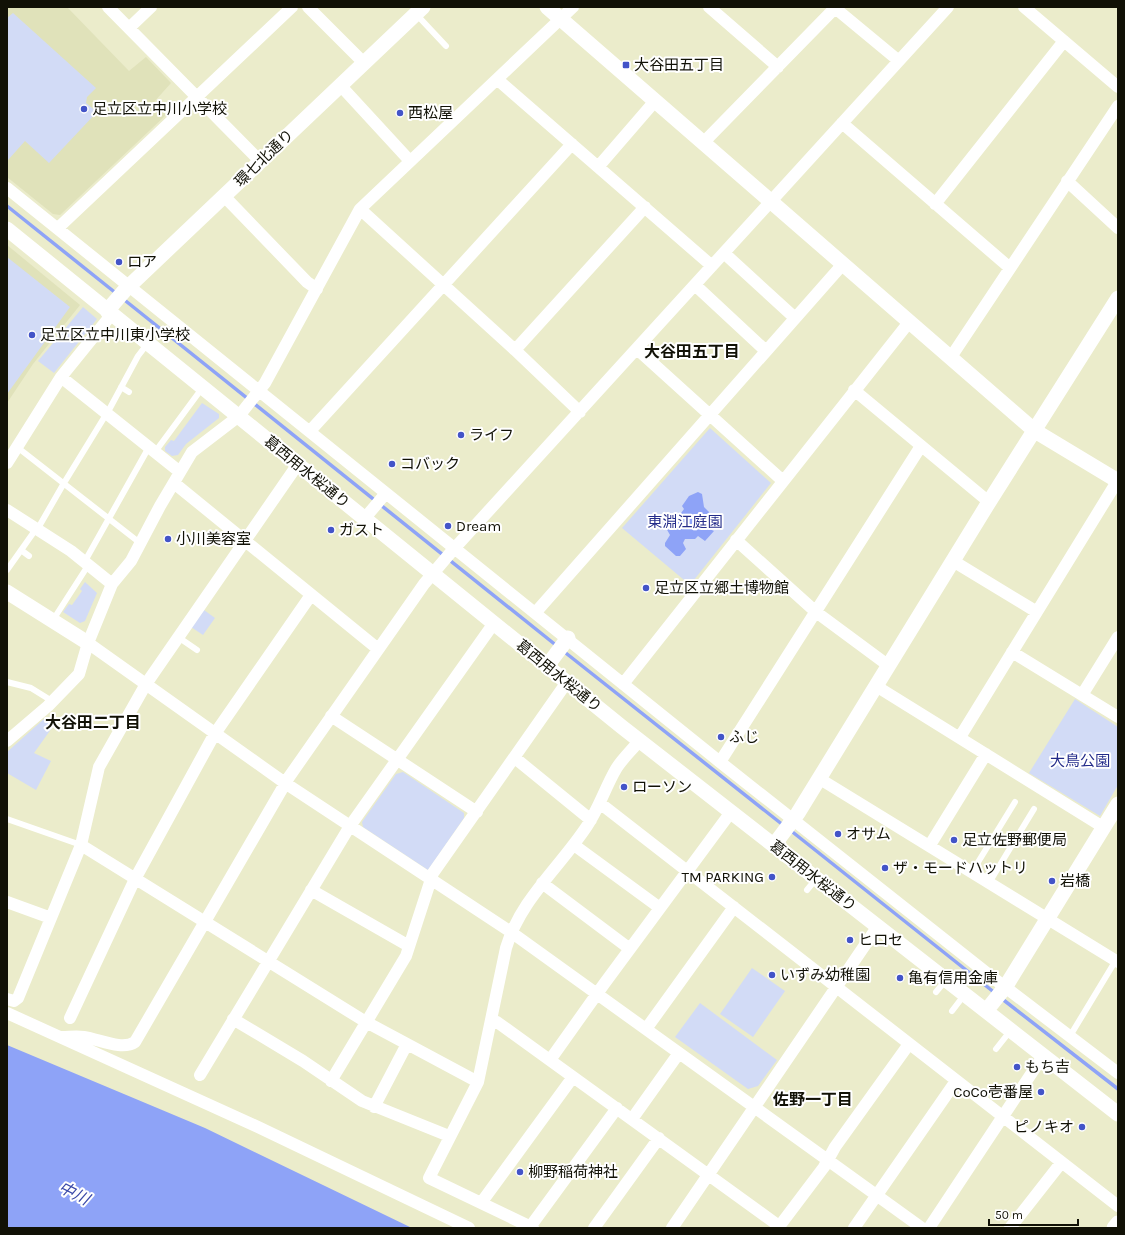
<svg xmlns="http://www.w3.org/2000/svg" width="1125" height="1235" font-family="Karla,'Noto Sans JP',sans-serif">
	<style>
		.built { fill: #e0e2ba }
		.green { fill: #d2dbf6 }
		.water { fill: #8ea3f7 }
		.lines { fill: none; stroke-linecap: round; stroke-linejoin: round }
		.stream { stroke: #8ea3f7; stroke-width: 3.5 }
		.service { stroke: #fff; stroke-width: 6 }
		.minor { stroke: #fff; stroke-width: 12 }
		.tertiary { stroke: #fff; stroke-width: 15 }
		.poi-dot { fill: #4354c8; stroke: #fff; stroke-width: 1.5 }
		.labels { text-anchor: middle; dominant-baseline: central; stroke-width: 4; stroke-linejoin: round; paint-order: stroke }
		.poi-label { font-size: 15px; fill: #111106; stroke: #fff; text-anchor: start }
		.street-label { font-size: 15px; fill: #111106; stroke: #fff }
		.park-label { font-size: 15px; fill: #242c8a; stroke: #fff }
		.neighbourhood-label { font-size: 16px; font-weight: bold; fill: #111106; stroke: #fff }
		.water-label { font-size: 16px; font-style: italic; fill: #3948a8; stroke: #fff }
	</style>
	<rect width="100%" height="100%" fill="#ebeccb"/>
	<path class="built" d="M7 7H67L129 71 146 57 171 83 154 102 166 115 60 215 53 214 7 177Z
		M7 245 80 305 33 364 7 403Z"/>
	<path class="green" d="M13 13 96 88 87 97 86 103 97 112 49 163 25 141 8 160 7 158V18Z
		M7 257 70 307 7 394Z
		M83 307 97 319 54 373 38 361Z
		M202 403 219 414V418L186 444 178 455 172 456 165 451V447L171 440 174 441Z
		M710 428 771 483 690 585 622 528Z
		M85 582 97 593 85 621 80 623 63 612 69 604 72 605 82 591 80 589Z
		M204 610 215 618 203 635 191 627Z
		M1075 699 1118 727V785L1100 816 1029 773Z
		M45 718 54 725 34 753 51 761 36 790 7 773V752Z
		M403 772 464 813V818L428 870 363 827 362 822 396 774Z
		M752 968 785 991 753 1037 720 1014Z
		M700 1003 777 1060 758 1086 748 1089 675 1037Z"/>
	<path class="water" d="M698 492 702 494 704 507 709 512 703 524 705 527 714 531 705 541 698 536 695 539H685L683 543 686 549 680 556H676L665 546V543L670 535 666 528 672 515 679 516 684 509 682 506 689 496Z
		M7 1045 205 1128 412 1228H7Z"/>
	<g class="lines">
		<path class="stream" d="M7 206 117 294
			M122 298 557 646
			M562 650 783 825
			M790 830 995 993
			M1001 998 1118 1089"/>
		<path class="service" d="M416 14 446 46
			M121 387 129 392
			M17 447 140 543
			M155 452 203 387
			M37 530 64 483 110 408 138 356 148 343
			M21 550 29 556
			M85 561 149 447
			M7 570 36 529
			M53 620 89 564
			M178 637 197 650
			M7 682 31 688 52 701
			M7 819 81 845
			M972 872 1015 802
			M989 883 1034 809
			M807 890 816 879
			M936 992 946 980
			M952 1011 965 994
			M1070 1036 1116 960
			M996 1049 1011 1030"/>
		<path class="minor" d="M108 7 260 161
			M308 7 364 63
			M709 7 778 67
			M1024 7 1118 87
			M835 8 899 61
			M129 28 151 7
			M498 80 712 266
			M340 85 410 161
			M842 123 1010 268
			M703 143 836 7
			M598 167 655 101
			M1067 181 1118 228
			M7 188 720 762 988 974 1118 1073
			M224 196 307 282 317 289
			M935 204 1064 41
			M360 209 515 350 580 412
			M58 228 292 7
			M724 253 795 318
			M695 285 766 351
			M637 349 783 481
			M515 350 645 207
			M951 357 1118 106
			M61 377 180 472
			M854 390 989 502
			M310 431 572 144
			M7 463 61 377 112 314
			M174 483 378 649
			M7 510 71 551 112 584
			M365 518 386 493
			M736 540 816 612 889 666
			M953 561 1037 612
			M536 612 843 264
			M88 643 285 783 511 932 922 1228
			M1012 652 1118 717
			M623 684 910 321
			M876 686 1103 827
			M1082 695 1118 637
			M331 716 477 812
			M960 737 1118 480
			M7 741 48 706 79 674 88 643 112 584 131 561 160 506 192 452 239 416 265 383 360 209 573 7
			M515 758 591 820
			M720 762 921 446
			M820 779 1118 962
			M601 804 1118 1206
			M81 845 366 1022 478 1082
			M574 845 660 908
			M930 845 986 754
			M542 883 630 949
			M311 890 409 946
			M7 902 51 918
			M7 999 14 1001 18 998 81 845 99 767 146 684 298 464
			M7 1013 258 1127 469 1228
			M70 1018 135 879 214 735 311 595
			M233 1019 303 1061 362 1101 449 1136
			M491 1021 497 1022 779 1226
			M646 1029 734 907
			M62 1037C69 1037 77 1036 84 1037 99 1039 122 1051 135 1042L289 777 424 584 452 551 948 7
			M550 1060 604 984 731 812
			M200 1075 350 826 494 623
			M331 1081 406 956 433 873 567 682
			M374 1107 407 1044
			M632 1119 679 1053
			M481 1203 573 1077
			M530 1227 617 1108
			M533 1228 429 1178 478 1082 506 948C520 900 560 867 587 826 599 808 605 788 616 769 622 759 632 750 639 741
			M594 1228 659 1138
			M672 1228 878 926
			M778 1228 824 1167 835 1147 909 1044
			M854 1228 956 1081
			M929 1228 1043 1056
			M1010 1228 1061 1163"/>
		<path class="tertiary" d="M547 7 1035 431 1118 481
			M7 229 622 727 1118 1114
			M107 311 125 290 423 7
			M7 592 88 643
			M547 666 568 638
			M774 845 798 813 989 502 1118 298
			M986 1011 1006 986 1118 804
			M1114 1228 1118 1223"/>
	</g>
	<g class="poi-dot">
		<rect x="622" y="61" width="8" height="8" rx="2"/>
		<circle cx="84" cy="109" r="4"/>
		<circle cx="400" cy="113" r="4"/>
		<circle cx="119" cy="262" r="4"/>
		<circle cx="32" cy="335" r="4"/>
		<circle cx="461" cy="435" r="4"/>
		<circle cx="392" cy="464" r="4"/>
		<circle cx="448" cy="526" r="4"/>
		<circle cx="331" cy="530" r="4"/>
		<circle cx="168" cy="539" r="4"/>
		<circle cx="646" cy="588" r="4"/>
		<circle cx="721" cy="737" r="4"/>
		<circle cx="624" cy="787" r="4"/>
		<circle cx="838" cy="834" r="4"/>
		<circle cx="954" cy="840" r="4"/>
		<circle cx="885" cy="868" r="4"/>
		<circle cx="772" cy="877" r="4"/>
		<circle cx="1052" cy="881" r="4"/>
		<circle cx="850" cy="940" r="4"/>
		<circle cx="772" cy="975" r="4"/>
		<circle cx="900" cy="978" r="4"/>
		<circle cx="1017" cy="1067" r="4"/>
		<circle cx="1041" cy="1092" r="4"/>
		<circle cx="1082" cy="1127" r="4"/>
		<circle cx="520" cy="1172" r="4"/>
	</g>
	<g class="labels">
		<g class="poi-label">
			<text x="634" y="65">大谷田五丁目</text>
			<text x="92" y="109">足立区立中川小学校</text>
			<text x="408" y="113">西松屋</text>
			<text x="127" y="262">ロア</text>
			<text x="40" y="335">足立区立中川東小学校</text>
			<text x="469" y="435">ライフ</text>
			<text x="400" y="464">コバック</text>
			<text x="456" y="526">Dream</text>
			<text x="339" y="530">ガスト</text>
			<text x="176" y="539">小川美容室</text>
			<text x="654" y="588">足立区立郷土博物館</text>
			<text x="729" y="737">ふじ</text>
			<text x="632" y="787">ローソン</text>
			<text x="846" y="834">オサム</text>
			<text x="962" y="840">足立佐野郵便局</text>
			<text x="893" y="868">ザ・モードハットリ</text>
			<text x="764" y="877" text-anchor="end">TM PARKING</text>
			<text x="1060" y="881">岩橋</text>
			<text x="858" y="940">ヒロセ</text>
			<text x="780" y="975">いずみ幼稚園</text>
			<text x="908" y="978">亀有信用金庫</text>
			<text x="1025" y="1067">もち吉</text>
			<text x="1033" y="1092" text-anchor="end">CoCo壱番屋</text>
			<text x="1074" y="1127" text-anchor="end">ピノキオ</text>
			<text x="528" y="1172">柳野稲荷神社</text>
		</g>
		<g class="street-label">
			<text transform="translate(264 158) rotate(-44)">環七北通り</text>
			<text transform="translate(307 472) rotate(39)">葛西用水桜通り</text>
			<text transform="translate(559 676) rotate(39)">葛西用水桜通り</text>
			<text transform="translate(813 876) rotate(38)">葛西用水桜通り</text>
		</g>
		<g class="park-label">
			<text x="685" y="522">東淵江庭園</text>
			<text x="1080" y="761">大鳥公園</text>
		</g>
		<g class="neighbourhood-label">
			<text x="692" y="351">大谷田五丁目</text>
			<text x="93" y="722">大谷田二丁目</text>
			<text x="813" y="1099">佐野一丁目</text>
		</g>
		<g class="water-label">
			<text transform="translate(74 1193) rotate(27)">中川</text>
		</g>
	</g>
	<rect width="1125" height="1235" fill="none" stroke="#111106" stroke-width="16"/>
	<path d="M989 1219v6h89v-6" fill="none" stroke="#111106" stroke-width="2"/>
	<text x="995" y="1219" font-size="12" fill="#111106" stroke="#ffffff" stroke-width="3" paint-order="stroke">50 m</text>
</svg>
